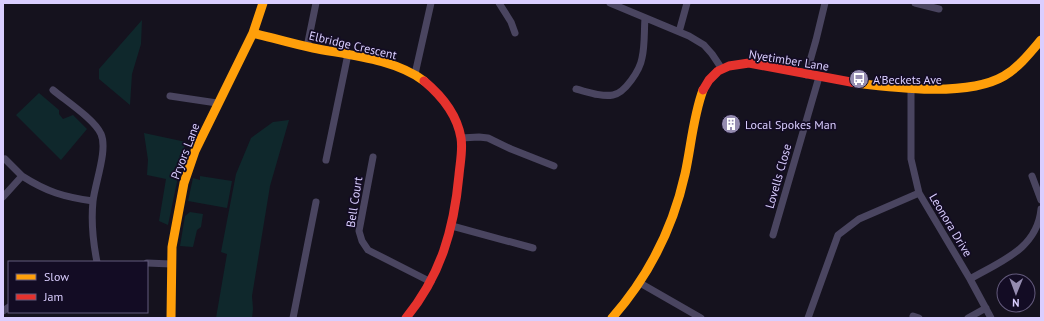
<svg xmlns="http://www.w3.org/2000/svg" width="1044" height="321" font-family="'PT Sans',sans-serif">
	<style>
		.green { fill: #0f282c }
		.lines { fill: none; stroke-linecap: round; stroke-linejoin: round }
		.street { stroke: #4a4560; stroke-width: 7 }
		.slow { stroke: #ff9f0a; stroke-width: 9 }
		.jam { stroke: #e5322d; stroke-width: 9 }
		.labels { text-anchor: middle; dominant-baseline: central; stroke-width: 3.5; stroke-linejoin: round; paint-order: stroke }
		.street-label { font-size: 12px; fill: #daceff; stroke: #130c24 }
		.poi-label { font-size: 12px; fill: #daceff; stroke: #130c24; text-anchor: start }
	</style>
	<rect width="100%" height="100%" fill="#15121e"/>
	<path class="green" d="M142 20 141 44 132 74 130 105 99 79V69Z
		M39 93 59 110V114L63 119 73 115 87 129 61 160 16 115Z
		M289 120 270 186 252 296 253 309 252 318H216L227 254 221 252 236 174 251 138 273 122Z
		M144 133 186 142 184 148 168 225 159 221 166 179 147 175 148 160Z
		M200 176 232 181 227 208 188 201 193 178 200 180Z
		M190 212 203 214 201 227 197 230 193 247 180 246 185 216Z"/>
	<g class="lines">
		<path class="street" d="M499 3 511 22 515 33
			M610 3 689 36 704 45 712 54 722 69
			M915 3 939 9
			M679 32 687 3
			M307 47 316 3
			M415 74 431 3
			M806 75 816 40 825 3
			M911 88V159L919 193 970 279 991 318
			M576 89C588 92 601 97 613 95 625 93 640 70 642 58 645 45 644 31 645 18
			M53 90C66 101 94 119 101 134 108 150 95 183 93 201 91 221 93 242 97 262
			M170 96 217 103
			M461 138 479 137 488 138 511 149 554 166
			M373 157 359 231 362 241 368 250 431 282
			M5 159 22 176
			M326 160 348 54
			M1032 176 1041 200
			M3 197 22 176C47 192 64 197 93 201
			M452 226 533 248
			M773 235 819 77
			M147 263 171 264
			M970 279C1001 261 1037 249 1041 209
			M640 283 701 318
			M3 311 9 307
			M913 316 919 318
			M293 318 316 202
			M808 318 838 235 859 219 919 193
			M968 318 986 308"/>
		<path class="slow" d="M253 33C273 38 293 44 313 48 348 55 395 59 424 81
			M856 83C896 88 968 97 1004 76 1019 67 1030 53 1041 40
			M171 318 172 247 184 183 195 151 253 33 263 3
			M612 318C648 277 673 228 685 174 691 147 693 117 703 90"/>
		<path class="jam" d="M703 90 709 80 718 71 729 66 749 63 856 83
			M406 318C441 275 454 229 459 175 460 163 463 150 461 138 457 114 442 96 424 81"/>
	</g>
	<defs>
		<g id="bus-disc" transform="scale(1)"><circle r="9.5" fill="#958cb0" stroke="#130c24"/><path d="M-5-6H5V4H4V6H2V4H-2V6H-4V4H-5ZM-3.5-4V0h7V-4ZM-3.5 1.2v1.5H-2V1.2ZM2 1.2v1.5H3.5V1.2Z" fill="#fff"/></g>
		<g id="building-disc" transform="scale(1)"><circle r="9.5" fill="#958cb0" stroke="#130c24"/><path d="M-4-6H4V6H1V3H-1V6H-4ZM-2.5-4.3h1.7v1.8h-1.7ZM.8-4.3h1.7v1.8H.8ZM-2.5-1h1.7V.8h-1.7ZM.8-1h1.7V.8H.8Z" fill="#fff"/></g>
	</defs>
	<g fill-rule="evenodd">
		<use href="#bus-disc" x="859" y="79"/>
		<use href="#building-disc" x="731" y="124"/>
	</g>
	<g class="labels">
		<g class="street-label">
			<text transform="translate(353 45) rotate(13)">Elbridge Crescent</text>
			<text transform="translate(789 60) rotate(9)">Nyetimber Lane</text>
			<text transform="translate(185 151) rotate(-69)">Pryors Lane</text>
			<text transform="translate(778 176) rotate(-74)">Lovells Close</text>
			<text transform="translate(354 202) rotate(-81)">Bell Court</text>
			<text transform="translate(951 225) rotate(59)">Leonora Drive</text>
		</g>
		<g class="poi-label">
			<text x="873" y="79">A'Beckets Ave</text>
			<text x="745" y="124">Local Spokes Man</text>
		</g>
	</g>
	<rect width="1044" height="321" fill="none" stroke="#daceff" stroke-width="8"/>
	<rect x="8" y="261" width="140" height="52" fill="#130c24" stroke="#635a7c"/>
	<rect x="16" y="274" width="20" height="6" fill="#ff9f0a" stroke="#635a7c"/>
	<text x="44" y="281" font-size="12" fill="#daceff">Slow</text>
	<rect x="16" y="294" width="20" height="6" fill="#e5322d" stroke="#635a7c"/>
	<text x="44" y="301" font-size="12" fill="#daceff">Jam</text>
	<g transform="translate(1016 293) rotate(181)"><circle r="19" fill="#130c24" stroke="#635a7c"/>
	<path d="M0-3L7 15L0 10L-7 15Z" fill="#958cb0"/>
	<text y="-6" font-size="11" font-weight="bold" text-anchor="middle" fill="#daceff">N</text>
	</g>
</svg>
